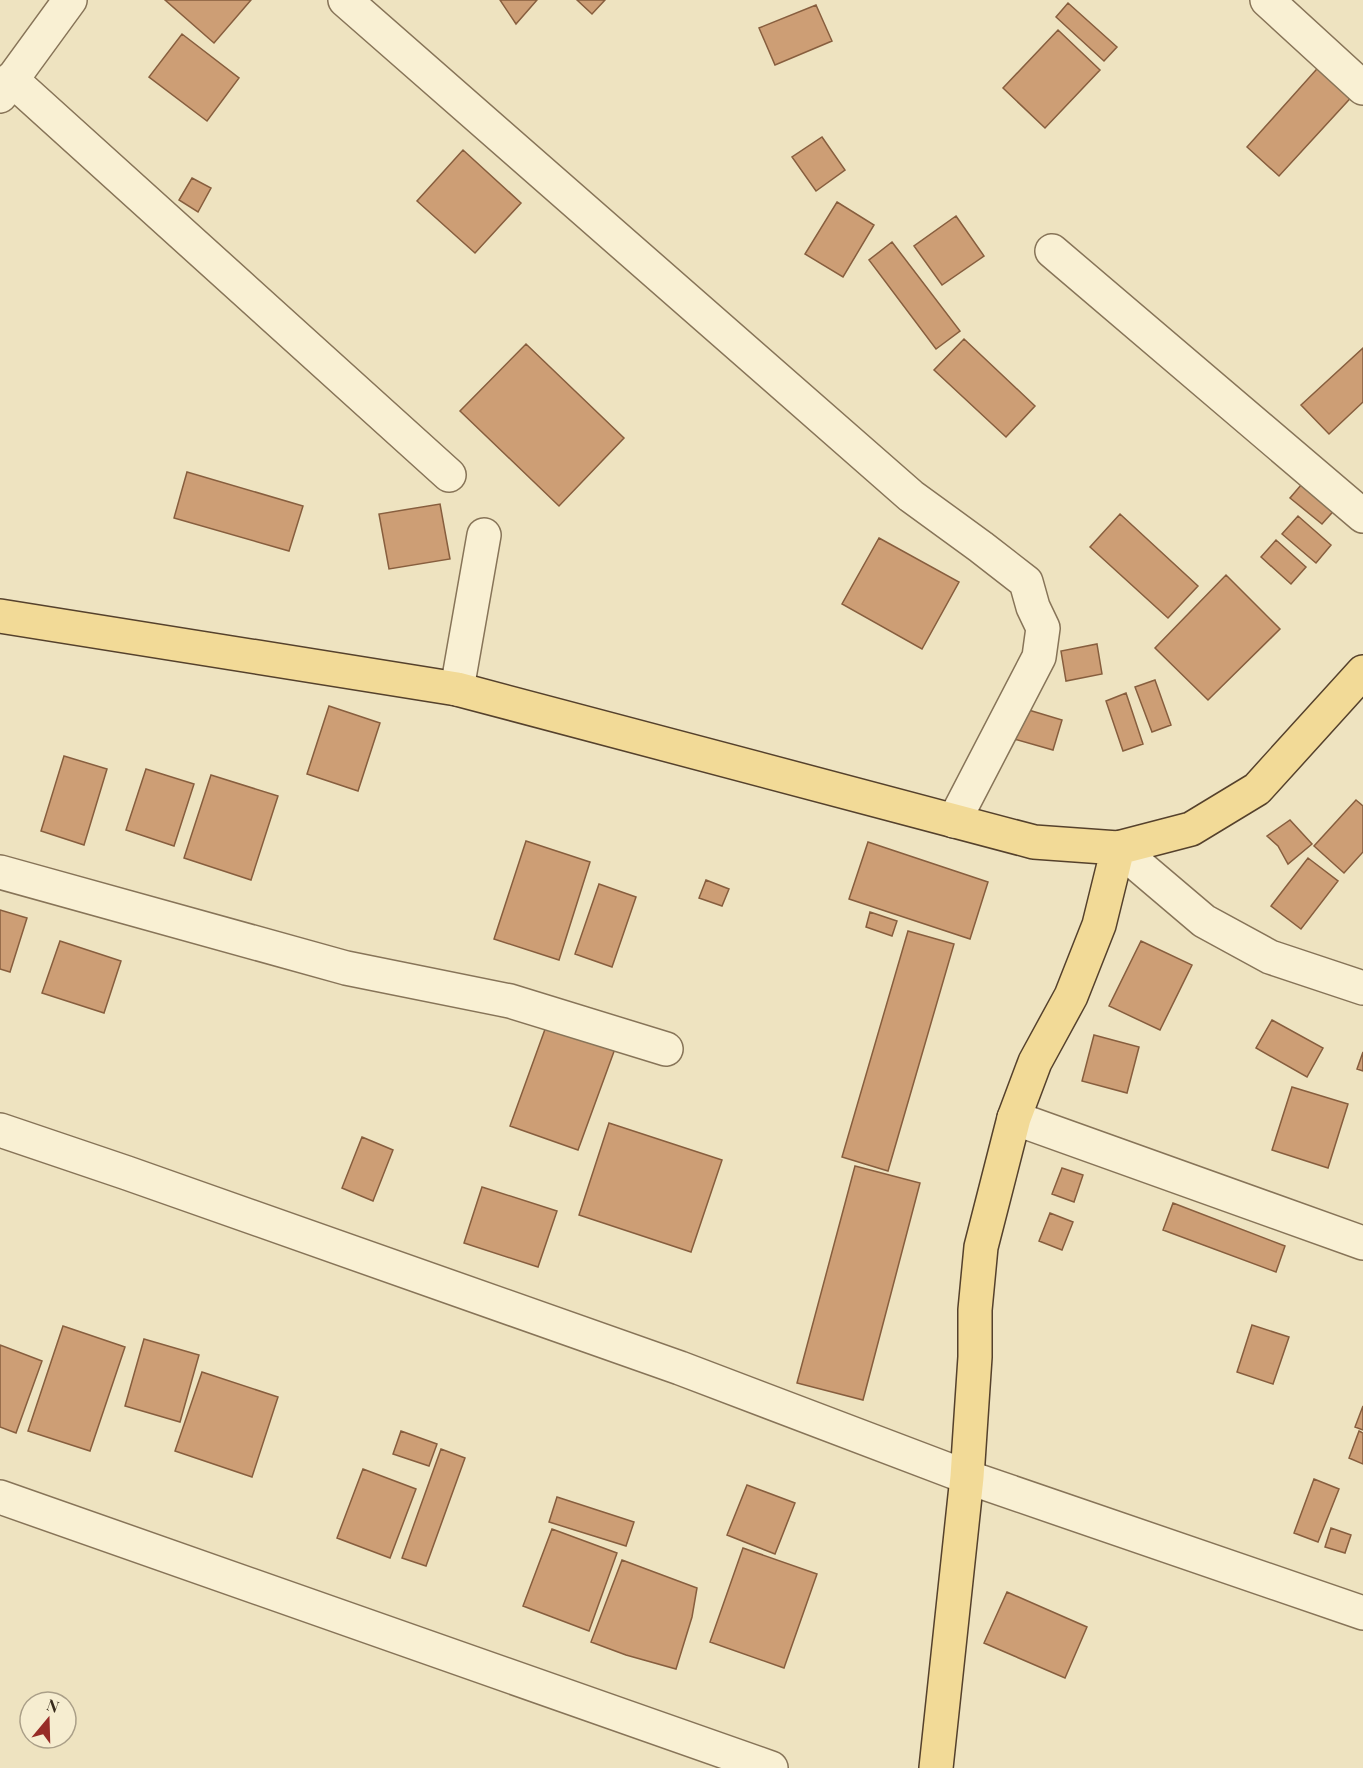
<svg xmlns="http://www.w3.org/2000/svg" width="1363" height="1768" font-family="'Playfair Display',serif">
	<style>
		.building { fill: #cd9e75; stroke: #875e3e; stroke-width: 1.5 }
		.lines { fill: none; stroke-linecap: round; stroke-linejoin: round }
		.minor-casing { stroke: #877458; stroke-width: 36 }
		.major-casing { stroke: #55412c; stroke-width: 36 }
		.minor { stroke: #f9f0d3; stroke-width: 33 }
		.major { stroke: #f2da97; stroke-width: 33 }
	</style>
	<rect width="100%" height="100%" fill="#eee3c0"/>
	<path class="building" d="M165 0H251L214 43Z
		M500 0H537L516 24Z
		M577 0H605L592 14Z
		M1068 3 1117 47 1104 61 1056 17Z
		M816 5 832 41 775 65 759 28Z
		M1058 30 1100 70 1045 128 1003 88Z
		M182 34 239 78 207 121 149 77Z
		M1324 61 1357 91 1279 176 1247 147Z
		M822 137 845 170 816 191 792 157Z
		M463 150 521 203 475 253 417 201Z
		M192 178 211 188 198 212 179 200Z
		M837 202 874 225 843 277 805 254Z
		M956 216 984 256 942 285 914 246Z
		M892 242 960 331 936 349 869 260Z
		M964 339 1035 406 1006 437 934 370Z
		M526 344 624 438 559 506 460 411Z
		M1363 348V402L1329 434 1301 405Z
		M187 472 303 506 289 551 174 518Z
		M1307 478 1339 505 1322 524 1290 498Z
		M440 504 450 559 389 569 379 514Z
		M1120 514 1198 586 1168 618 1090 547Z
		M1298 516 1331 545 1316 563 1282 534Z
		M879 538 959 582 922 649 842 604Z
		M1276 540 1306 567 1291 584 1261 557Z
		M1226 575 1280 629 1208 700 1155 648Z
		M1097 644 1102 674 1066 681 1061 651Z
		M1155 680 1171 725 1152 732 1135 687Z
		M1126 693 1143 744 1123 751 1106 701Z
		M329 706 380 723 358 791 307 774Z
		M1022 708 1062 720 1053 750 1014 739Z
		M64 756 107 769 84 845 41 831Z
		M146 769 194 784 174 846 126 830Z
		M211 775 278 796 251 880 184 858Z
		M1356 800 1363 806V852L1344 873 1314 846Z
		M1290 820 1312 844 1288 864 1278 846 1267 836Z
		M526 841 590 862 559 960 494 939Z
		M868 842 988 882 970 939 849 899Z
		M1308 858 1338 881 1301 929 1271 906Z
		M706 880 729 889 722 906 699 898Z
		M599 884 636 897 612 967 575 954Z
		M0 910 27 918 10 972 0 969Z
		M870 912 897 921 892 936 866 927Z
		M908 931 954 944 888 1171 842 1157Z
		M60 941 121 961 104 1013 42 993Z
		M1141 941 1192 965 1160 1030 1109 1006Z
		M1272 1020 1323 1048 1307 1077 1256 1048Z
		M548 1021 616 1046 578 1150 510 1126Z
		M1094 1035 1139 1047 1127 1093 1082 1081Z
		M1363 1052V1071L1357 1069Z
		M1292 1087 1348 1104 1328 1168 1272 1150Z
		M609 1123 722 1160 691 1252 579 1215Z
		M362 1137 393 1150 373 1201 342 1188Z
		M855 1166 920 1183 863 1400 797 1383Z
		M1062 1168 1083 1175 1074 1202 1052 1194Z
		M482 1187 557 1211 538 1267 464 1243Z
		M1173 1203 1285 1246 1276 1272 1163 1230Z
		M1050 1213 1073 1222 1062 1250 1039 1241Z
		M1252 1325 1289 1337 1273 1384 1237 1372Z
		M63 1326 125 1347 90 1451 28 1431Z
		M144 1339 199 1355 180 1422 125 1406Z
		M0 1345 42 1361 16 1433 0 1427Z
		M202 1372 278 1397 252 1477 175 1451Z
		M1363 1406V1430L1355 1427Z
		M401 1431 437 1444 429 1466 393 1454Z
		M1359 1431 1363 1433V1464L1349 1458Z
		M441 1449 465 1458 426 1566 402 1558Z
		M363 1469 416 1489 390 1558 337 1538Z
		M1314 1479 1339 1489 1318 1542 1294 1533Z
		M747 1485 795 1503 775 1554 727 1535Z
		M557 1497 634 1522 626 1546 549 1522Z
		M1331 1528 1351 1535 1345 1553 1325 1547Z
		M552 1529 617 1553 589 1631 523 1606Z
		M743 1548 817 1574 784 1668 710 1642Z
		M622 1560 697 1588 692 1617 676 1669 626 1655 591 1642Z
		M1007 1592 1087 1627 1065 1678 984 1643Z"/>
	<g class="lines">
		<g class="minor-casing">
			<path id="minor" d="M345 0 911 496 981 547 1026 582 1033 607 1043 628 1039 657 954 821
				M1267 0 1363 88
				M11 79 449 475
				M0 96 70 0
				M1052 251 1363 516
				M457 689 484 535
				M1118 848 1204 921 1270 957 1363 988
				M0 872 346 968 510 1001 666 1049
				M1014 1118 1363 1243
				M0 1130 127 1173 680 1368 967 1477 1363 1613
				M0 1497 771 1768"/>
		</g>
		<g class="major-casing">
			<path id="major" d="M0 616 457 689 1034 842 1118 848 1191 829 1257 789 1363 672
				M936 1768 967 1477 975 1357V1310L981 1247 1014 1118 1035 1062 1071 996 1099 925 1118 848"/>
		</g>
		<use href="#minor" class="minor"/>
		<use href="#major" class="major"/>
	</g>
	<g transform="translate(48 1720) rotate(19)"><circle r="28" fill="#f6edd0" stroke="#aa9f88" stroke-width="1.5"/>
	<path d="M0-4.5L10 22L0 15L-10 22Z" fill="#972c27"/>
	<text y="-9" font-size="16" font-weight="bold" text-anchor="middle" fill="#372b1c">N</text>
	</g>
</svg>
